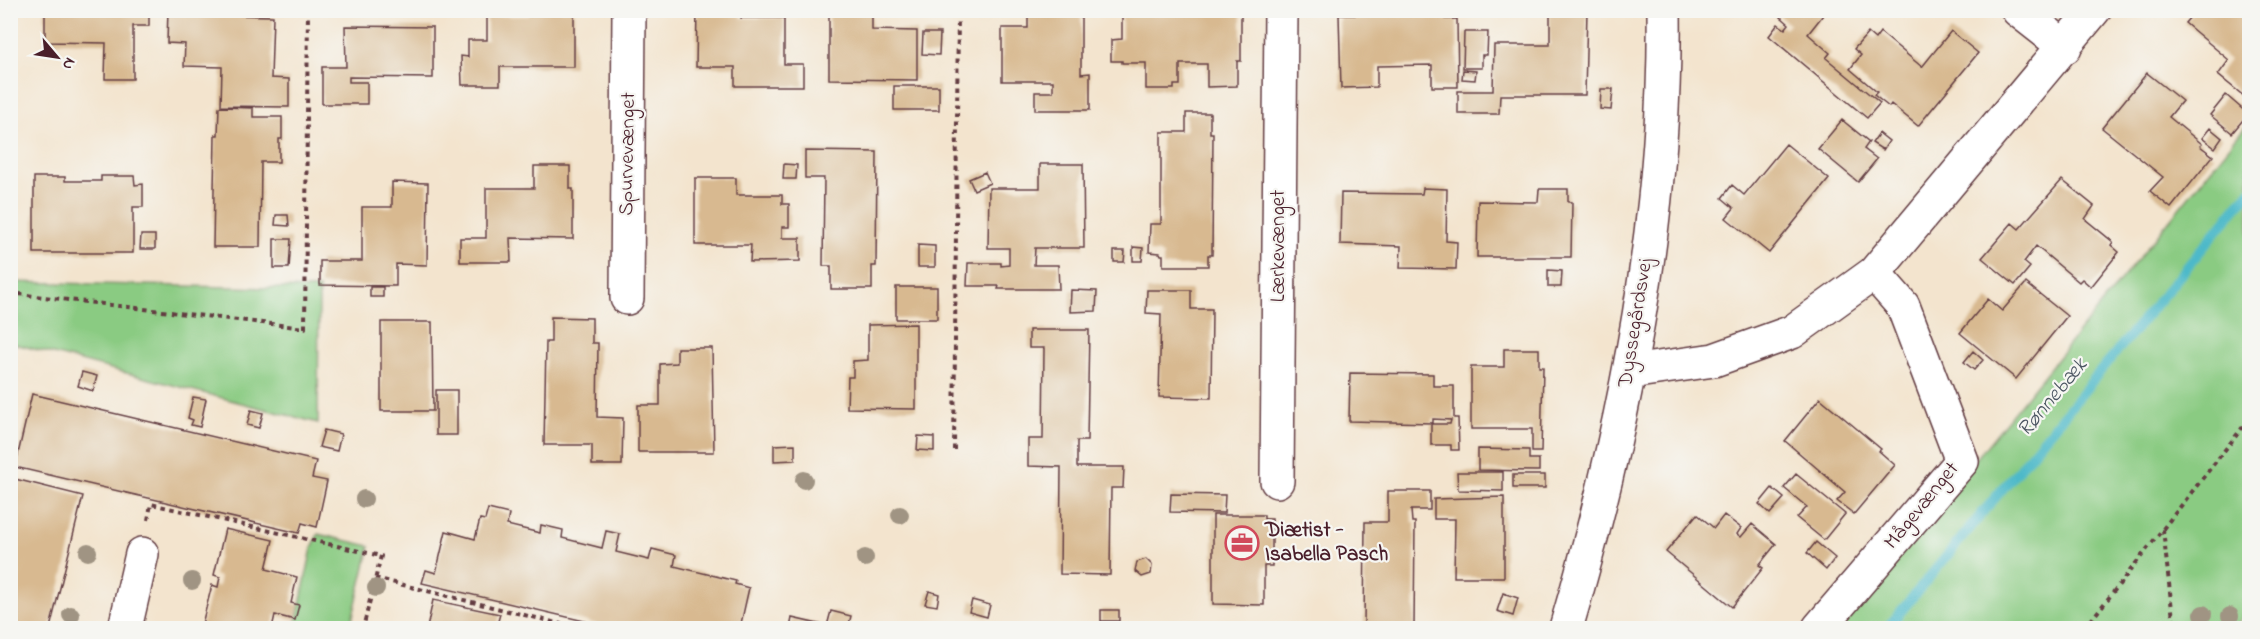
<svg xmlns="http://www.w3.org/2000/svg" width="2260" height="639" font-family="'Indie Flower',sans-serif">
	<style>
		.green { fill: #8acb82; stroke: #6a7556; stroke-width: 1.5 }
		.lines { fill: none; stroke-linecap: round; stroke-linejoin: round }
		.stream { stroke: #4db9c9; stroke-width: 10 }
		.building { fill: #d8b990 }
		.street-casing { stroke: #633d43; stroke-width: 36 }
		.secondary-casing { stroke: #633d43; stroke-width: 36 }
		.path { stroke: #633d43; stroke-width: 4; stroke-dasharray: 4.5 4.5; stroke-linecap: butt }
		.street { stroke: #fff; stroke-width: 33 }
		.secondary { stroke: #fff; stroke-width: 33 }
		.tree { fill: #a09483 }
		.labels { text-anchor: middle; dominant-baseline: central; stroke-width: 4.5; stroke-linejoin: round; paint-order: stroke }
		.street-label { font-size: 21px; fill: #4a1f2b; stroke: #f6f6f2 }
		.poi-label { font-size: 21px; font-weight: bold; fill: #4a1f2b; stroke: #f6f6f2; text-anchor: start }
		.water-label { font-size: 22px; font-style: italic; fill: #4b5562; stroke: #f6f6f2 }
	</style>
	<rect width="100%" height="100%" fill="#f6f6f2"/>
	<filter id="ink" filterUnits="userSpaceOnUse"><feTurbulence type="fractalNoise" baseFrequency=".0167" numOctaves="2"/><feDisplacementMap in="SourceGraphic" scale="12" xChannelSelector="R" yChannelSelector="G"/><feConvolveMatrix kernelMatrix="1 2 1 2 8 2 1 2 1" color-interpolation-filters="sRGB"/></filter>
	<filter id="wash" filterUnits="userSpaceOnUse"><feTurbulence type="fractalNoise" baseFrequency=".008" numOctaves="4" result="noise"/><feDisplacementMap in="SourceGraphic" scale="24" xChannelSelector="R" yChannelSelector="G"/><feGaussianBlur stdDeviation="1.35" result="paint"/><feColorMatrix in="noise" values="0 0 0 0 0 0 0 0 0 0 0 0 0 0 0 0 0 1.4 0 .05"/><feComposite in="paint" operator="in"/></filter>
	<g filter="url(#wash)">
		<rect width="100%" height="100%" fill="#f3e4ce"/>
		<path class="green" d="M2249 122 2250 608 2234 628H1839Z
			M10 282 319 289 318 423 11 343Z
			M318 534 370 546 350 628H295L312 548Z"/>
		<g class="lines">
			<path class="stream" d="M1887 628 2250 191"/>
		</g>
		<g id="blocks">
			<path class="building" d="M45 10H149V26H133V79H105L106 43 45 42Z
				M168 10H227L226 15 273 16 271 78 289 79V107L221 106 222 67 184 66 185 44 167 43Z
				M530 10H574V67H500V85H462L461 56 468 57V40H487V16H529Z
				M697 10H741V18H784V64H803V86H735V67H696Z
				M829 10H872V30L917 31V80L829 79Z
				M1028 10H1081V74L1090 73V110H1035V92H1053V81H1002V28H1028Z
				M1122 10H1241V61H1237V86L1207 87V64H1180V85H1174V89H1146V63H1122V61H1111V40L1122 39Z
				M1355 10H1402V14H1445V19H1457L1458 87H1432V65L1377 66V87L1341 88 1339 15H1355Z
				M1550 10H1587L1585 95H1500L1499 114H1458V91H1493L1494 45H1550Z
				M1773 10H1827L1808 34 1830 53 1826 58 1880 103 1867 118 1769 36 1778 24 1785 29 1789 24Z
				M2196 10H2250V92L2245 97 2218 75 2229 60 2185 23Z
				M345 26 433 27V78L349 77V82H367V104H322V67H346Z
				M1951 31 1978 53 1918 126 1891 104 1889 107 1874 95 1877 92 1850 69 1861 55 1854 49 1868 33 1875 39 1880 32 1922 67Z
				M1464 32H1488L1487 55H1482V68H1463Z
				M923 33H940L939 55 922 54Z
				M1463 70 1476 71 1475 80 1462 79Z
				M2147 73 2182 101 2169 117 2202 144 2200 146 2213 156 2171 208 2150 191 2163 177 2102 128Z
				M894 86H939V110H894Z
				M1601 89H1613L1611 110 1600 109Z
				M2226 95 2248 114 2232 133 2210 115Z
				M219 107 253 108V117H282V139H279V162H261L260 247H213L215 135H218Z
				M1186 113H1210V133H1213L1212 255H1208V266H1163V255H1161L1160 253 1149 252 1150 224H1161V132H1186Z
				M1842 120 1869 142 1864 149 1877 159 1858 182 1818 149Z
				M2210 128 2222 138 2215 148 2202 138Z
				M1879 133 1889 141 1883 150 1872 143Z
				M1786 144 1829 179 1769 253 1726 218 1734 208 1722 198 1732 185 1744 195Z
				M805 151 877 152 876 266H872V289H831V266H823L824 178H805Z
				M784 164 797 165 796 179H783Z
				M1040 164H1083L1084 248H1035L1034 265H1058L1059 289H998L999 286H967L968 263H1001V266L1009 265V248H988L989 188H1040Z
				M534 166H570V189H573V239L510 238 511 262H460V238H486V188H534Z
				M985 172 990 183 974 190 969 179Z
				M101 176H134L135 185 143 184V207H133V253H34V177H65V181H101Z
				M695 178H736V195H782V204H789V227H782V238H800V261L750 262 751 245H695Z
				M2062 180 2094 206 2085 219 2113 242 2111 245 2119 252 2091 287 2082 279 2079 282 2036 246 2024 262 2030 267 2015 285 1982 258 2012 223 2019 229Z
				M392 182 428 183 427 265 396 264V286L320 285V261H362V207H392Z
				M1423 188 1447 189 1446 241 1457 242 1456 269 1400 268 1401 246 1340 244 1341 193 1422 194Z
				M1539 189H1568V202H1572L1571 257H1477L1478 201 1538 202Z
				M276 215H288L289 226 275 225Z
				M141 235H155V249H140Z
				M274 239H291L289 268H274Z
				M918 245 935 246V267H918Z
				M1133 247 1143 248 1142 261H1133Z
				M1114 251H1125L1124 262H1114Z
				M1548 270 1562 271 1561 287H1548Z
				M2026 283 2067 316 2016 379 1960 333 1988 299 2002 311Z
				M370 287H383V297H370Z
				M896 287H937V319H896Z
				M1071 290 1097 291 1096 311 1070 312Z
				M1147 290H1191V309H1212L1211 398 1159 397 1161 314 1146 313Z
				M551 317 592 318V343H598L597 417 623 418 622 465H592V445H544L546 342H551Z
				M381 322H432L433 411H381Z
				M916 324V409L847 408 848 377H853V361L868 360V325Z
				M1029 330H1089L1087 441H1077V467H1124L1123 488H1111L1110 575 1060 574 1061 467 1028 466V439H1043L1044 348H1029Z
				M677 348H712L714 452H638V405H660V364L677 363Z
				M1504 349H1539V367H1543L1541 452H1532V429H1471V367H1504Z
				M1973 351 1983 360 1974 370 1964 362Z
				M82 372 97 376 93 391 78 386Z
				M1350 373 1433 374V386H1454V418H1458L1459 450H1451V445H1431V424H1450L1451 420 1433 419V423L1349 421Z
				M436 390H457V435H436Z
				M32 394 316 461 312 478 327 481 317 527 302 523 299 533 15 467Z
				M193 397 206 399 200 427 191 425 193 420 188 418Z
				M1820 398 1881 449 1879 451 1895 465 1854 514 1837 501 1845 492 1785 441Z
				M251 410 263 413 259 428 247 425Z
				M324 430 341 434 337 451 319 447Z
				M918 436 934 437V451L917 450Z
				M795 444V460L774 461V445Z
				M1478 449 1529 450V459H1539V471L1478 470Z
				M1457 472H1503V491L1458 490Z
				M1796 474 1845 514 1824 540 1797 518 1807 507 1784 488Z
				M1513 475H1545V488H1513Z
				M15 479 83 496 50 628H10V496Z
				M1772 488 1784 498 1770 514 1759 504Z
				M1388 491H1430V510H1411L1412 522H1415L1414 628H1364L1365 522H1388Z
				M1171 494 1225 495 1224 513 1170 512Z
				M1504 497V577H1454L1455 519H1434V499Z
				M488 509 509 514 507 525 540 533 541 525 563 530 562 538 602 548 606 531 620 534 616 552 649 560 652 549 676 555 674 566 736 581 735 584 749 588 740 628H614L422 583 426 570 436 573 446 531 475 539 480 519 485 520Z
				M1697 514 1714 528 1724 515 1741 528 1737 534 1741 537 1752 524 1776 544 1759 565 1763 568 1732 607 1666 552Z
				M1213 515H1264V519H1272V566H1264V605L1213 604Z
				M225 529 273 540 266 569 297 577 291 603 299 605 295 620 275 615 272 628H201L212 585 218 587 220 577 214 575Z
				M1816 542 1835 558 1826 570 1807 553Z
				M1146 559 1152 565 1151 574 1142 577 1135 571 1137 562Z
				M929 591 939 594 937 606 925 604Z
				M1503 593 1518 598 1513 616 1497 611Z
				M433 600 500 614 496 628H427Z
				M972 600 990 605 987 617 969 612Z
				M1101 610H1119V621H1101Z
				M831 611 851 616 848 628H790L792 618 827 626Z"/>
		</g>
	</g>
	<g filter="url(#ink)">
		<use href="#blocks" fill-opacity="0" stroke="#633d43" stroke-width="1.5"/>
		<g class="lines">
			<g class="street-casing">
				<path id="street" d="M2018 10 2065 47
					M627 298 629 10
					M1630 372 1714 360 1792 332 1874 273 2094 10
					M1277 481 1281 10
					M125 628 142 554
					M1819 628 1962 461 1903 306 1874 273"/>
			</g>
			<g class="secondary-casing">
				<path id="secondary" d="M1566 628C1624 431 1667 217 1664 10"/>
			</g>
			<path class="path" d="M10 293 305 328 308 10
				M954 450 958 10
				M148 520 151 504 381 556 363 628
				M2163 529 2174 628
				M375 578 577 628
				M2085 628 2250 418"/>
			<use href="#street" class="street"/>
			<use href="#secondary" class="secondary"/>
		</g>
		<g class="tree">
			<circle cx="804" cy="480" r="9"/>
			<circle cx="364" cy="499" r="9"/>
			<circle cx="900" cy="515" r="9"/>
			<circle cx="88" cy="552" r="9"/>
			<circle cx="865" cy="558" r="9"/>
			<circle cx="192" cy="581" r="9"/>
			<circle cx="376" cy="588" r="9"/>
			<circle cx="2203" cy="614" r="9"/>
			<circle cx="71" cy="615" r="9"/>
			<circle cx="2230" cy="616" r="9"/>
		</g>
	</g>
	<defs>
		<g id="office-ring" transform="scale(1.725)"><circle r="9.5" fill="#f6f6f2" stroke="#d1495b" stroke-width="1.5"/><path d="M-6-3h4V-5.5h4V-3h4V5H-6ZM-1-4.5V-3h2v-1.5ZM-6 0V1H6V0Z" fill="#d1495b"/></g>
	</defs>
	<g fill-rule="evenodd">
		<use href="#office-ring" x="1242" y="543"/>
	</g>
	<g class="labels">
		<g class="street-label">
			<text transform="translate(628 154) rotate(-89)">Spurvevænget</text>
			<text transform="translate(1279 246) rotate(-90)">Lærkevænget</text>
			<text transform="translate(1636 323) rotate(-81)">Dyssegårdsvej</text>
			<text transform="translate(1922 506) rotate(-51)">Mågevænget</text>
		</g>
		<g class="poi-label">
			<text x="1265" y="531">Diætist -<tspan x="1265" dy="24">Isabella Pasch</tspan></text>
		</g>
		<g class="water-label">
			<text transform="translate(2053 398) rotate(-50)">Rønnebæk</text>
		</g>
	</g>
	<rect width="2260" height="639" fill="none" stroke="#f6f6f2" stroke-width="36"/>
	<g transform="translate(57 57) rotate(119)" stroke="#f6f6f2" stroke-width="4.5" paint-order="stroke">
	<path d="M0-4.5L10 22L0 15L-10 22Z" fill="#4a1f2b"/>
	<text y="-9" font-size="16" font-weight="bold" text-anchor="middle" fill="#4a1f2b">N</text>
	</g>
</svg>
